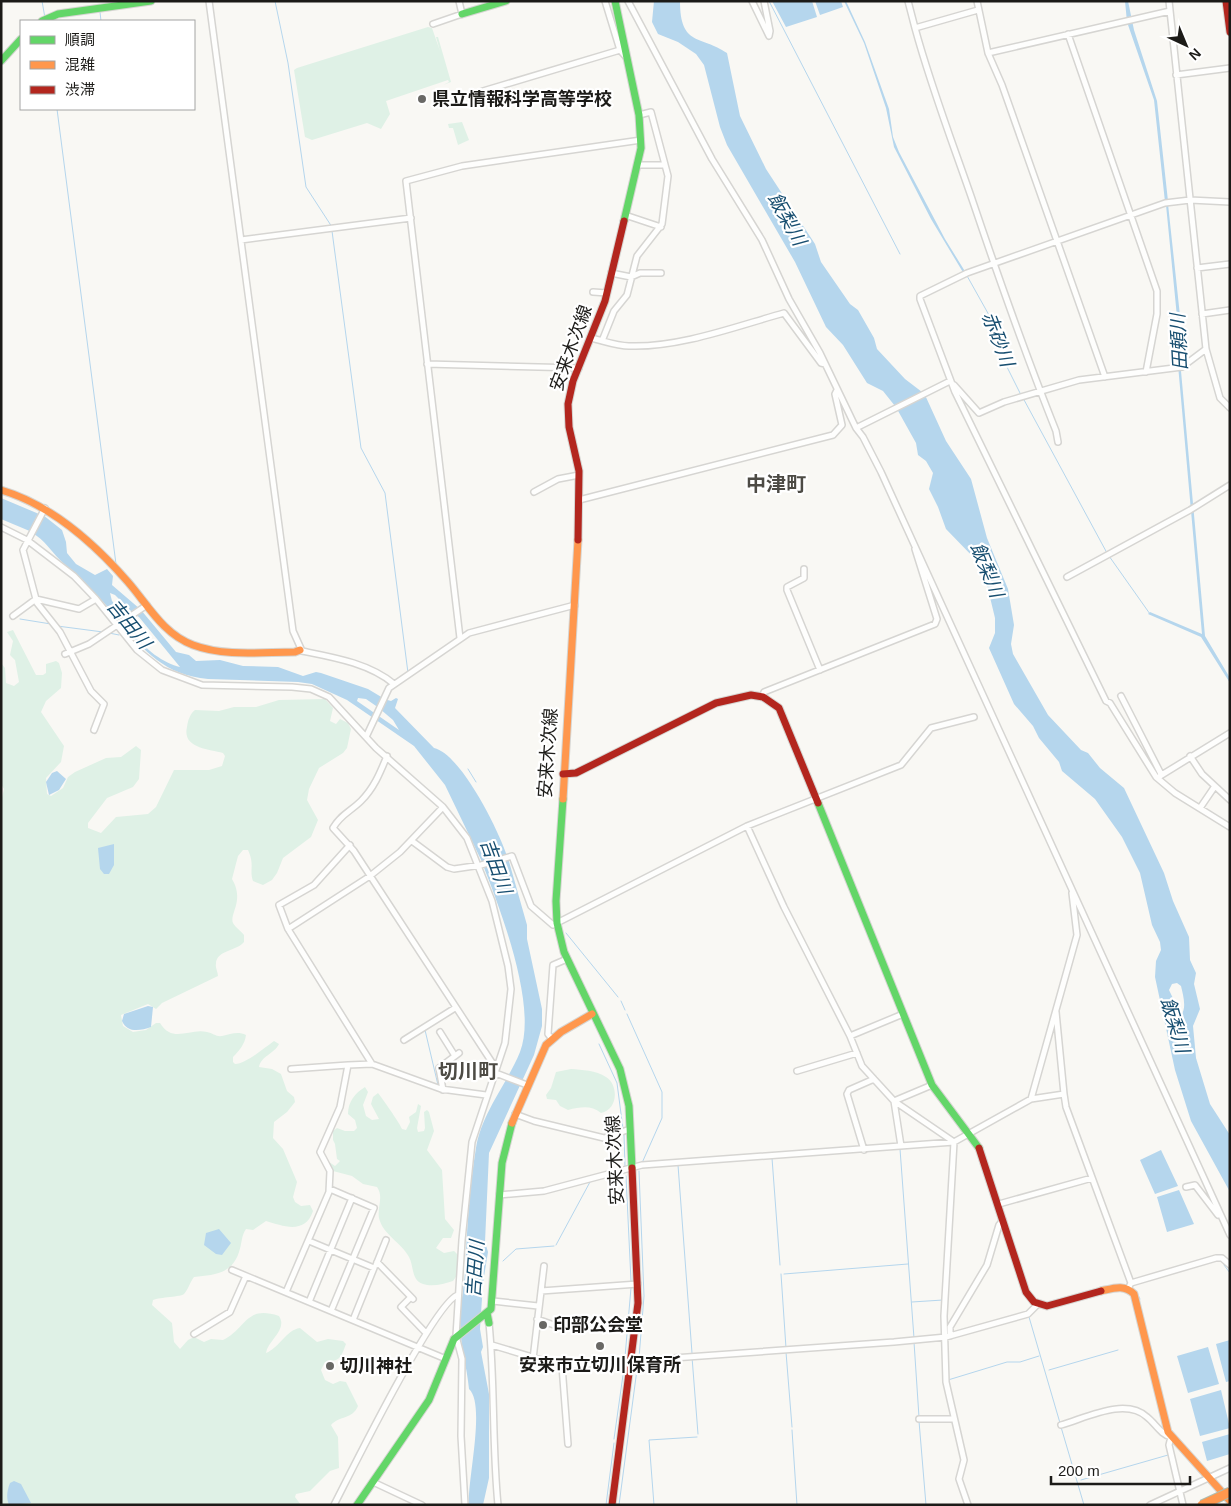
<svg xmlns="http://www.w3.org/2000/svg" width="1231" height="1506" font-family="Arial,'Noto Sans JP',sans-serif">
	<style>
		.green { fill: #dff1e6 }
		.water { fill: #b5d6ed; fill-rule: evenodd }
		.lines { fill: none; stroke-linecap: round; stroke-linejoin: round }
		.stream { stroke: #b5d6ed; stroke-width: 1 }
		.street-casing { stroke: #d6d5d2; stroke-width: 8 }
		.fast-casing { stroke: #d6d5d2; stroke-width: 9 }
		.slow-casing { stroke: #d6d5d2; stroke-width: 9 }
		.jam-casing { stroke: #d6d5d2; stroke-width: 9 }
		.street { stroke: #fefefd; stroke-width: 5 }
		.fast { stroke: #63d668; stroke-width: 7 }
		.slow { stroke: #ff974d; stroke-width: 7 }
		.jam { stroke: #b3261e; stroke-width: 7 }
		.slow-bridge-casing { stroke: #aebdb0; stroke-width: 11; stroke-linecap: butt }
		.slow-bridge { stroke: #ff974d; stroke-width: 9 }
		.poi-dot { fill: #696865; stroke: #fff; stroke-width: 2 }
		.labels { text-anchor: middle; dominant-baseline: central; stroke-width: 4.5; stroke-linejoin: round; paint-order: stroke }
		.poi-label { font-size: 18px; font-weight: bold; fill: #1c1b18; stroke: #fff; text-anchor: start }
		.street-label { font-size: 18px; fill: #1c1b18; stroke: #fff }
		.water-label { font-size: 19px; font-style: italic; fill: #174e70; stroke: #fff }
		.quarter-label { font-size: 20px; font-weight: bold; fill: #4d4b45; stroke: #fff }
	</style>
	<rect width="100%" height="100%" fill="#f9f8f4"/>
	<path class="green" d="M428 27 432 28 440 51 436 37H438L451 82 443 85 449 82 448 80 386 101 390 114 381 129 367 123 312 140 305 137 294 70 297 68Z
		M462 122 469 140 458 145 453 128H449L448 124Z
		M13 630 36 675H43L46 673V664L56 661 59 663 62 673 61 688 46 701 41 712 64 746 61 762 46 778 47 794 51 796 63 788 68 777 75 772 106 758 121 757 136 746 141 750 139 779 133 787 107 798 88 823V828L101 833 116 817 148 814 156 807 174 770H209L222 766 225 756 223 753C208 749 182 748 187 727 188 720 190 714 195 710L219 711 234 707H256L279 700 325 699 333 708 330 721 336 724 340 719 348 723 351 729 347 748 343 753 319 768 309 789 307 800 318 820 311 837 283 858 277 873 272 880 263 885 253 881C249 870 255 865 248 850H243L238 856 232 879C245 901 229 914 233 923 235 927 241 931 244 935V942C237 951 216 950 216 964 215 967 218 972 218 976L162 1003 156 1009 148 1004 121 1015 123 1026 133 1032 146 1030 156 1023H160C173 1044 189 1028 207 1032 213 1033 216 1037 222 1036 231 1034 238 1031 246 1035 245 1044 239 1051 233 1057V1062L235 1064C246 1064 264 1048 274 1041L279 1044C274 1054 261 1056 259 1067L272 1069 281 1074 287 1091 294 1097 295 1102 287 1112 274 1122 273 1138 283 1149 297 1182 293 1197 295 1202 301 1206 310 1205 313 1211C305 1235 283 1226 266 1221L253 1230 246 1229C241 1236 242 1244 239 1252 232 1274 214 1275 194 1277 190 1282 188 1290 184 1294 181 1297 160 1297 153 1300L152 1305 172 1323 174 1342 180 1349 188 1340 194 1337 204 1342 211 1339 223 1340C247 1328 245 1305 279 1316 288 1330 268 1340 266 1353 279 1348 286 1330 300 1328L317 1342 328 1339 343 1341 346 1344C340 1360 340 1360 325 1362L321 1370 325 1380 333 1384 340 1381 346 1382 358 1406C352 1420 340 1415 331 1425L338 1437 339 1468 330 1471 310 1491 296 1494 295 1497 301 1505H1V802L4 789 1 784V663L5 668 6 683 14 686 19 682 15 660 10 655 13 641 7 632Z
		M571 1069C582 1070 596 1070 606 1077 619 1085 618 1110 601 1113 591 1105 581 1107 568 1110L560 1106 556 1100 547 1099 546 1095 551 1088 556 1072Z
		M365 1087 368 1092 363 1105 366 1116 372 1120 379 1119 371 1104 373 1097 378 1093C380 1095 401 1125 402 1129L406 1130 410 1122 409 1117 416 1112 418 1104 421 1106 417 1128 418 1132 424 1131 425 1128 424 1112 427 1110 429 1112 434 1131 427 1150 442 1170 445 1219 454 1230 451 1238H443L436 1248 444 1253 454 1251C463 1258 460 1273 453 1281 444 1284 432 1287 423 1284 411 1280 414 1266 409 1257 401 1242 383 1235 379 1218 377 1207 384 1197 377 1187L363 1184 352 1176 333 1171 329 1166V1162L335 1166 340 1161 337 1159 335 1144 333 1140V1131L337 1128 345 1131H354L357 1128 355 1120 348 1114C348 1102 355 1093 365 1087Z"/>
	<path class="water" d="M654 1H680C680 47 701 35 727 53L740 116 766 169 815 244 821 262 850 304 858 310 874 338 877 349 905 379 922 392 895 406 883 391 867 383 843 345 826 327 795 262 727 145 720 127 704 65 696 54 678 42 658 34 652 22Z
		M772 1H812L817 17 786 27Z
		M815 1H841L843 7 820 15Z
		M844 1H846L865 42 889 109 893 137 899 152 945 239 966 273 964 274 931 219 894 147 886 108 864 43Z
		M1125 1H1128L1134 30 1157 101 1168 201 1165 202 1154 100 1127 22Z
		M1168 204 1181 325V371L1205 636 1230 678V683L1201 637 1148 614 1150 612 1202 634 1178 365V327L1166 205Z
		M925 395 946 441 971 479 987 538 1008 589 1014 625 1011 644 1013 654 1048 715 1081 750 1088 753 1100 768 1124 788 1164 873 1173 901 1189 937 1190 960 1196 973 1194 984 1200 1009 1193 1026 1196 1058 1210 1104 1230 1135V1192L1191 1121 1175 1070 1155 977 1156 961 1161 950 1160 942 1152 925 1140 873 1122 837 1095 799 1062 771 1059 762 1039 738 1033 726 1014 704 989 648 995 633V618L987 585 976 560 946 529 938 507 929 489 933 473 926 461 918 455 916 443 897 409ZM1177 983 1181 986C1183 995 1187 1008 1181 1015L1169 990 1172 984Z
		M1 498 39 514 32 532 1 519Z
		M43 515 62 530 66 542 67 553 76 564 95 575 107 569 113 576 112 585 140 609 133 613 115 595 110 593 112 601 126 618 120 622C100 596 83 582 60 560 50 550 45 540 32 533Z
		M141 610 176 652 189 655 196 661 220 660 243 666 278 667 303 676 316 672 321 673 368 689 383 698 379 708 366 699 358 698 357 701 399 730 393 720 380 709 384 699 391 701 396 698 398 699 395 708 434 748C461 754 499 831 507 856L483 864 445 785 414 746 347 700 312 684 298 682 208 679C165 675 144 651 121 623L130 619C133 624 134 629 136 634 142 648 165 664 180 667L139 617 134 614Z
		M57 771 66 779 59 790 49 795 46 782 52 773Z
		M114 844V865L109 874H104L100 869 98 848Z
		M508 858 527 925V939L542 1009V1026L534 1055 489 1153 485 1242 488 1252 483 1283 480 1329 483 1347 481 1352 489 1394V1478L483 1505H469C467 1481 486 1404 469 1389 467 1367 460 1344 460 1322 460 1305 464 1289 465 1272 467 1231 469 1189 476 1148 482 1112 507 1084 520 1052 538 1006 500 909 483 865Z
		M148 1006 153 1007 151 1027C140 1031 127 1033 122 1021L124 1014Z
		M1161 1150 1178 1186 1155 1194 1140 1160Z
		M1179 1190 1194 1224 1167 1232 1157 1197Z
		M219 1229 231 1243 222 1255 216 1254 204 1245 206 1233Z
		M1230 1340V1381L1226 1382 1216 1344Z
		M1208 1347 1219 1384 1188 1393 1177 1356Z
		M1221 1390 1230 1428 1200 1436 1190 1399Z
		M1230 1434V1454L1207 1461 1202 1442Z
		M14 1481 21 1484 31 1503 9 1505C6 1497 7 1491 10 1483Z"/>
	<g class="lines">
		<path class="stream" d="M42 1 45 18
			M275 1 288 63 306 187 332 227
			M769 1 900 254
			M100 12 101 21
			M57 109 116 564
			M332 231 361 448 385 493 408 673
			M966 274 994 324 1003 346 1005 363 1021 395
			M1023 398 1107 553
			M1109 556 1150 614
			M20 619 51 624
			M57 626 103 632
			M109 633 119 635
			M468 769 476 782
			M566 933 618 997
			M621 1001 625 1010
			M627 1014 662 1092V1118L642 1163
			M425 1030 438 1085
			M599 1044 617 1083 623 1129
			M624 1135 625 1166
			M900 1149 914 1338
			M772 1158 780 1265
			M678 1165 692 1353
			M626 1176 631 1281
			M556 1245 590 1182
			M503 1261 516 1249 554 1246
			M1224 1265 1230 1273
			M781 1274 786 1348
			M784 1274 908 1264
			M1137 1293 1140 1299
			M912 1302 943 1300
			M1029 1317 1060 1423
			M914 1342 919 1417
			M786 1352 792 1427
			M625 1357 631 1288
			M692 1357 698 1434
			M639 1358 644 1296 639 1171
			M1049 1370 1118 1350
			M948 1380 1007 1362H1020L1039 1356
			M919 1421 926 1505
			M1061 1427 1084 1505
			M792 1430 797 1505
			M614 1439 624 1368
			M1081 1480 1168 1455
			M606 1505 614 1443
			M619 1505 638 1362
			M654 1505 649 1440 697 1437"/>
		<g class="street-casing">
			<path id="street" d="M209 1 293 631 302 651C332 657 369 663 394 684
				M605 1 620 50 627 58
				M628 1 712 159 762 240 789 299 820 353 856 428 863 437 881 472 1230 1235
				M752 1 769 36 770 31 764 1
				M908 1 915 28 978 10
				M977 1 988 53 1002 85 1105 377
				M1169 1 1206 349 1220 398 1230 408
				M433 24 462 14 459 1
				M915 28C931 87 953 144 973 202 999 279 1026 356 1056 431L1058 442
				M1068 34 1157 291V314L1146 372
				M988 53 1170 11
				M1176 75 1230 68
				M473 94 620 50
				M638 165H665
				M1230 202 1190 200 1165 203 967 273 920 296V299L955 392 1106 701 1110 703 1156 777 1175 793 1230 827
				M625 215 661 227
				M241 240 411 218
				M1197 268 1230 264
				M611 273 631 277 640 273H661
				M593 292 607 293
				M1202 314 1230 310
				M591 338C604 341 617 346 629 346 679 348 737 326 784 313L821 363 825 364
				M602 341 614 311 627 295 637 256 662 224 668 176 651 112 639 115
				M427 364 579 368
				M954 385 979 413 1004 402 1079 380 1182 367 1206 349
				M856 428 950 381
				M534 492 558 479 579 475
				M579 500 833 435 842 425 835 394 837 390
				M45 508 23 550 37 603 60 632 91 691 104 704 94 730
				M1 527 27 540 74 576 96 599 137 650 162 670 202 685 292 687 311 689 329 697 376 748 443 807 467 838 492 901 508 966 511 989 505 1043 472 1142 462 1240 456 1336 462 1359 461 1436 465 1505
				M804 569V578L787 587V590L820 670
				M1067 577 1190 510 1230 485
				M13 616 36 599 79 609 96 599
				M460 638 406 181 462 166 641 140
				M65 654 89 644 147 605
				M1121 696 1161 774
				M763 697 764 692 935 624 937 619 915 549
				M366 737 389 688 469 633 575 605
				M387 756C380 773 374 788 361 801 351 811 340 815 333 828L354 851 495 1067
				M1190 756 1202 774 1230 800
				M1160 776 1230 733
				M1200 808 1215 786
				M747 826 784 907 850 1036 862 1066 894 1101 901 1146
				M412 841 447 867 454 869 481 865 512 856 531 906 553 925 747 826 901 765 931 728 974 717
				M288 929 279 905 314 885 350 845
				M440 1032 455 1056
				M850 1036 903 1014
				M552 1039 548 1034 553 965 567 959
				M404 1040 455 1008
				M372 1064 288 929 370 876 400 852 443 807
				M291 1069 348 1065
				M797 1071 857 1053
				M493 1072 527 1085
				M932 1085 894 1101 954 1142 944 1316 946 1382 964 1460 959 1479 968 1505
				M443 1090 439 1068 459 1053
				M1064 1094 1066 1107 1131 1283 1128 1289
				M1031 1099 1077 935 1072 893
				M515 1114 534 1121 604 1138 630 1129
				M864 1150 847 1094 849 1090 874 1079
				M1186 1187 1195 1185 1218 1215
				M330 1189 374 1208 331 1311
				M499 1195 544 1191 642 1165 954 1142 1031 1099 1064 1094 1056 1012
				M999 1204 1092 1178
				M309 1241 374 1268 353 1320
				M377 1262 413 1299
				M376 1265 386 1240
				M232 1270 446 1359
				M1131 1283 1216 1258H1222L1230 1265
				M541 1291 638 1284
				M286 1292 329 1192 330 1171 320 1152 340 1107 348 1065 372 1064 441 1089 486 1095
				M411 1297 401 1307 426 1333
				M493 1301 538 1306
				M309 1302 352 1198
				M537 1319 554 1325
				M489 1323C495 1384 492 1444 498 1505
				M194 1334 230 1312 246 1276
				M950 1336V1327L987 1265 999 1225 1003 1220
				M492 1345 562 1366 894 1342 946 1337 1028 1314 1038 1304
				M533 1359 544 1266
				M562 1366 568 1444
				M919 1419H954
				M1061 1425C1086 1418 1125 1397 1147 1417 1155 1423 1161 1435 1171 1437L1169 1445 1183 1505
				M373 1482 422 1505
				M334 1505C350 1474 435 1301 458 1295
				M1150 1505 1230 1468"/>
		</g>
		<g class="fast-casing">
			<path id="fast" d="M615 1 639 115 641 148 624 221
				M462 14 506 1
				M42 21 58 14 151 1
				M1 61 21 39
				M563 799 556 901 557 923 564 952 620 1069 629 1106 632 1168
				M818 803 932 1085 979 1148
				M487 1313 489 1323
				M357 1505 429 1400 454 1339 491 1309 502 1163 512 1123"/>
		</g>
		<g class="slow-casing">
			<path id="slow" d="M1 490C52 505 94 543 128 582 148 605 163 634 193 645 225 657 262 652 295 652L300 650
				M563 799 578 540
				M512 1123 546 1045 561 1032 592 1014
				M1101 1291C1114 1288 1124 1284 1134 1294L1168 1432 1230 1501"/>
		</g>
		<g class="jam-casing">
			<path id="jam" d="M1226 1 1230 32
				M578 540 579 471 569 427 568 404 573 381 605 301 624 221
				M563 774 576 773 716 703 751 695 763 697 779 708 818 803
				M979 1148 1026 1292 1034 1302 1047 1306 1101 1291
				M612 1505 638 1303 632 1168"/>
		</g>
		<use href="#street" class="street"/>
		<use href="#fast" class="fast"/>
		<use href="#slow" class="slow"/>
		<use href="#jam" class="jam"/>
		<g class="slow-bridge-casing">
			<path id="slow-bridge" d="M1202 1505 1230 1492"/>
		</g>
		<use href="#slow-bridge" class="slow-bridge"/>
	</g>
	<g class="poi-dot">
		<circle cx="422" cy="99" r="5"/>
		<circle cx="543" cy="1325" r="5"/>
		<circle cx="600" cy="1346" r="5"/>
		<circle cx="330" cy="1366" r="5"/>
	</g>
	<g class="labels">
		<g class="poi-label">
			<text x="432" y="99">県立情報科学高等学校</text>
			<text x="553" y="1325">印部公会堂</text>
			<text x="600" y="1365" text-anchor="middle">安来市立切川保育所</text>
			<text x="340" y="1366">切川神社</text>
		</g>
		<g class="street-label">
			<text transform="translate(571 348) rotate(-70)">安来木次線</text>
			<text transform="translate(548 753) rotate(-86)">安来木次線</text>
			<text transform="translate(615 1160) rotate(-93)">安来木次線</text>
		</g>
		<g class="water-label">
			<text transform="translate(787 219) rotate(61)">飯梨川</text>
			<text transform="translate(998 339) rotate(69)">赤砂川</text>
			<text transform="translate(1179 342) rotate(-93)">田頼川</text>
			<text transform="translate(987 570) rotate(68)">飯梨川</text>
			<text transform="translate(129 624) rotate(51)">吉田川</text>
			<text transform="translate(496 866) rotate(70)">吉田川</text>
			<text transform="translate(1175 1025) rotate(73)">飯梨川</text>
			<text transform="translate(475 1269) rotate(-86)">吉田川</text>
		</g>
		<g class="quarter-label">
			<text x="776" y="484">中津町</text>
			<text x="468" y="1071">切川町</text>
		</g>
	</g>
	<rect width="1231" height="1506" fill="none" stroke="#1c1b18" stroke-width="5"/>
	<rect x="20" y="20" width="175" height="90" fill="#ffffff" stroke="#a4a4a3"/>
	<rect x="30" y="36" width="25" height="8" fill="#63d668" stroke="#a4a4a3"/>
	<text x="65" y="45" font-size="15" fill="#1c1b18">順調</text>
	<rect x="30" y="61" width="25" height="8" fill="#ff974d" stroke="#a4a4a3"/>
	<text x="65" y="70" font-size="15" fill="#1c1b18">混雑</text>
	<rect x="30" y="86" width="25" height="8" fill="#b3261e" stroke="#a4a4a3"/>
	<text x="65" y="95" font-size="15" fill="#1c1b18">渋滞</text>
	<g transform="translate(1186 45) rotate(136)" stroke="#ffffff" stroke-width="4" paint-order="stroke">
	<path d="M0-4L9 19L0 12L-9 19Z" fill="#1c1b18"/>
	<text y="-8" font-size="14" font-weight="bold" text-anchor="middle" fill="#1c1b18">N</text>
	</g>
	<path d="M1051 1476v8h139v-8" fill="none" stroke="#1c1b18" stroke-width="2.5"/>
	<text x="1058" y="1476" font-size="15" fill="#1c1b18" stroke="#ffffff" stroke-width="4" paint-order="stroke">200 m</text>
</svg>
